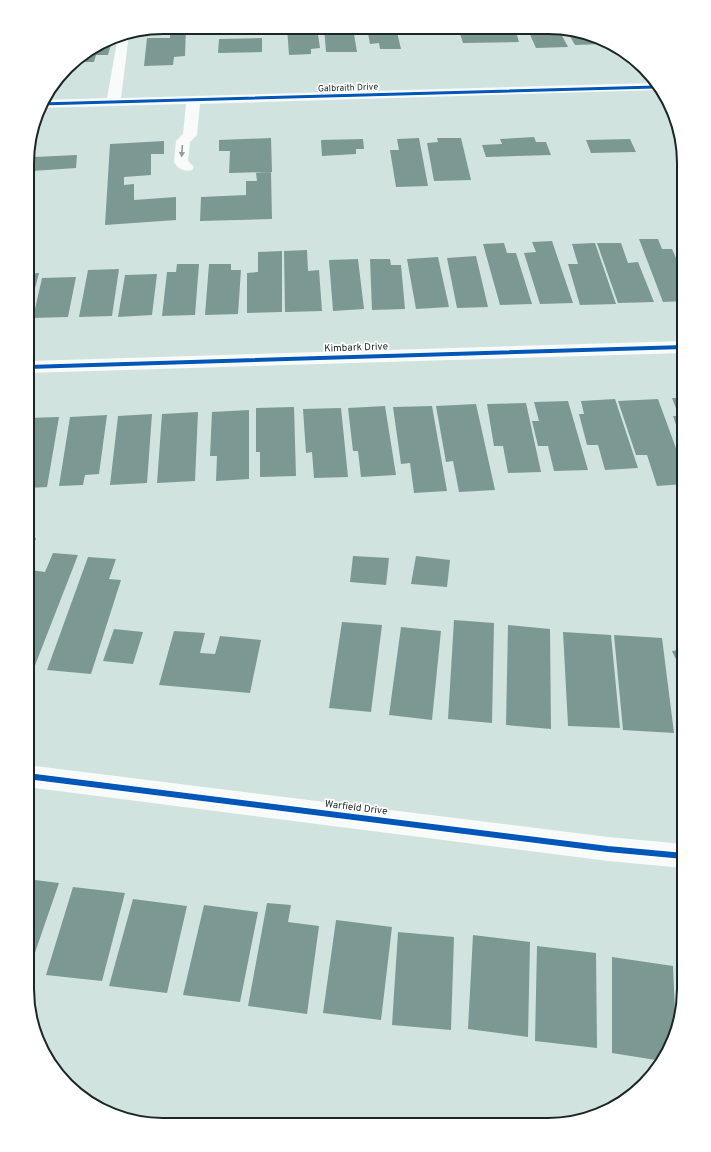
<svg xmlns="http://www.w3.org/2000/svg" width="711" height="1152" font-family="Overpass,sans-serif">
	<style>
		.building { fill: #7c9893 }
		.lines { fill: none; stroke-linecap: round; stroke-linejoin: round }
		.minor { fill: #f8fbfa; fill-rule: evenodd }
		.cycleway-far2-casing { stroke: #fff; stroke-width: 4.5 }
		.cycleway-far1-casing { stroke: #fff; stroke-width: 6 }
		.cycleway-casing { stroke: #fff; stroke-width: 9 }
		.cycleway-far2 { stroke: #0057b8; stroke-width: 3 }
		.cycleway-far1 { stroke: #0057b8; stroke-width: 4 }
		.cycleway { stroke: #0057b8; stroke-width: 6 }
		.oneway { fill: #949c9a }
		.labels { text-anchor: middle; dominant-baseline: central; stroke-width: 3.5; stroke-linejoin: round; paint-order: stroke }
		.far-street-label { font-size: 9px; fill: #1a2724; stroke: #fff }
		.street-label { font-size: 10px; fill: #1a2724; stroke: #fff }
		.rim { fill: none; stroke: #1a2724; stroke-width: 2 }
	</style>
	<rect width="100%" height="100%" fill="#d1e3de"/>
	<path class="building" d="M166 27H186L185 56 174 57 173 65 144 66 147 38H170V35H165Z
		M287 27 317 28 320 48 311 49V54L289 55Z
		M324 27 353 28 357 52H326Z
		M367 28H396L401 49H380L379 43 370 44Z
		M527 28H558L568 47 536 48Z
		M565 28H566L604 44 575 45Z
		M516 32 519 42 463 43 460 34Z
		M113 37 108 55H96L94 62H75L76 59Z
		M262 38V52L218 53 219 39Z
		M534 137 536 142H546L551 155 486 157 482 145 502 144 500 139Z
		M271 138 272 172 229 173 230 151H219V140Z
		M419 138 428 186 396 187 390 150H399L397 139Z
		M437 138H461L471 180 434 181 427 143 438 142Z
		M363 139 364 149H356V154L322 156 321 140Z
		M630 139 636 152 591 153 586 140Z
		M164 141V154H151V175L124 177V185L134 184V200L176 197V220L105 225 110 144Z
		M77 155 76 168 32 171 34 157Z
		M271 172 272 219 200 221 201 197 246 195V181H257L256 173Z
		M639 239H658L662 249H672L684 276V301L663 302Z
		M552 241 573 303 540 304 524 253 536 252 532 242Z
		M504 243 507 253H516L532 304 500 305 483 244Z
		M595 243 616 304 580 305 568 264H578L572 244Z
		M597 243H621L628 263 638 262 654 302 618 303Z
		M307 250 308 271 319 270 322 311 285 312 284 251Z
		M282 251V312L247 313V273L258 272V252Z
		M476 256 488 307 457 308 447 258Z
		M438 257 449 307 416 309 407 259Z
		M358 259 364 309 333 311 329 260Z
		M370 259H390L391 265H401L405 309 372 310Z
		M177 264H199L195 315 162 316 167 272H176Z
		M209 264H231V270H241L238 314 205 315Z
		M119 269 112 316 79 317 88 270Z
		M39 273 28 315V274Z
		M157 274 152 315 118 317 125 275Z
		M76 277 68 317 33 318 42 278Z
		M672 398H684V442H682L673 416H679Z
		M615 399 638 468 605 470 598 445H587L579 414H584L581 401Z
		M658 399 684 470V484L657 486 647 455H636L618 401Z
		M568 401 588 470 554 471 548 446H538L532 421H539L534 402Z
		M526 403 541 472 508 473 503 446H494L487 404Z
		M476 404 495 490 459 492 453 461 446 462 436 406Z
		M385 406 396 475 361 477 358 451H353L348 408Z
		M432 406 447 491 414 493 410 463 401 464 393 407Z
		M294 407 296 476 260 477V452H256V408Z
		M341 408 348 477 314 478 312 452 306 453 303 409Z
		M249 410V479L216 481 217 456H210L212 412Z
		M198 412 195 481 157 483 162 414Z
		M152 414 147 483 110 485 118 416Z
		M107 415 99 474 85 475 83 485 59 486 70 417Z
		M59 417 47 487 28 488V418Z
		M28 538H36L28 563Z
		M53 553 78 555 34 668 27 667 28 577 30 570 45 572Z
		M353 556 389 558 386 585 350 582Z
		M416 556 450 560 447 587 411 584Z
		M88 557 116 559 109 579 121 580 91 674 47 670Z
		M454 620 494 623 492 723 448 719Z
		M342 622 382 625 371 712 329 708Z
		M508 625 550 629 551 729 506 725Z
		M401 627 441 631 432 720 389 715Z
		M114 629 143 632 133 664 103 661Z
		M174 631 205 633 200 653 215 654 220 636 261 640 250 693 159 685Z
		M563 632 611 635 620 728 568 726Z
		M614 635 662 638 674 733 623 730Z
		M684 649V676L672 651Z
		M27 879 59 883 29 970H27Z
		M73 887 125 893 102 981 46 975Z
		M133 899 187 906 167 993 109 986Z
		M267 903 291 905 288 922 319 926 307 1014 248 1006Z
		M204 905 258 912 240 1002 183 995Z
		M336 920 392 927 381 1020 323 1013Z
		M398 932 454 937 451 1030 392 1025Z
		M473 935 530 942 528 1037 468 1029Z
		M537 946 596 953 597 1048 535 1041Z
		M612 957 673 966 676 1033 674 1041 662 1061 612 1053Z
		M679 971 684 972V998L681 1010Z"/>
	<g class="lines">
		<path class="minor" d="M129 34 121 98 652 83 658 90 200 104 197 135 190 142 188 161 194 167 192 170C184 172 178 169 174 162L176 141 183 134 186 104 39 108 43 100 107 98 118 36Z
			M684 341V353L28 373V361Z
			M27 765 608 837 684 844V868L608 861 27 787Z"/>
		<g class="cycleway-far2-casing">
			<path id="cycleway-far2" d="M40 104 655 87"/>
		</g>
		<g class="cycleway-far1-casing">
			<path id="cycleway-far1" d="M28 367 684 347"/>
		</g>
		<g class="cycleway-casing">
			<path id="cycleway" d="M27 776 608 849 684 856"/>
		</g>
		<use href="#cycleway-far2" class="cycleway-far2"/>
		<use href="#cycleway-far1" class="cycleway-far1"/>
		<use href="#cycleway" class="cycleway"/>
	</g>
	<defs><path id="oneway-solid" d="M-6-.8H1V-3.2L6.5 0L1 3.2V.8H-6Z"/></defs>
	<use class="oneway" href="#oneway-solid" transform="translate(182 151) rotate(94)"/>
	<g class="labels">
		<g class="far-street-label">
			<text transform="translate(348 88) rotate(-2)">Galbraith Drive</text>
		</g>
		<g class="street-label">
			<text transform="translate(356 348) rotate(-2)">Kimbark Drive</text>
			<text transform="translate(356 808) rotate(7)">Warfield Drive</text>
		</g>
	</g>
	<path d="M0 0H711V1152H0ZM163 34H548A129 129 0 0 1 677 163V989A129 129 0 0 1 548 1118H163A129 129 0 0 1 34 989V163A129 129 0 0 1 163 34Z" fill="#fff" fill-rule="evenodd"/>
	<path class="rim" d="M163 34H548A129 129 0 0 1 677 163V989A129 129 0 0 1 548 1118H163A129 129 0 0 1 34 989V163A129 129 0 0 1 163 34Z"/>
</svg>
